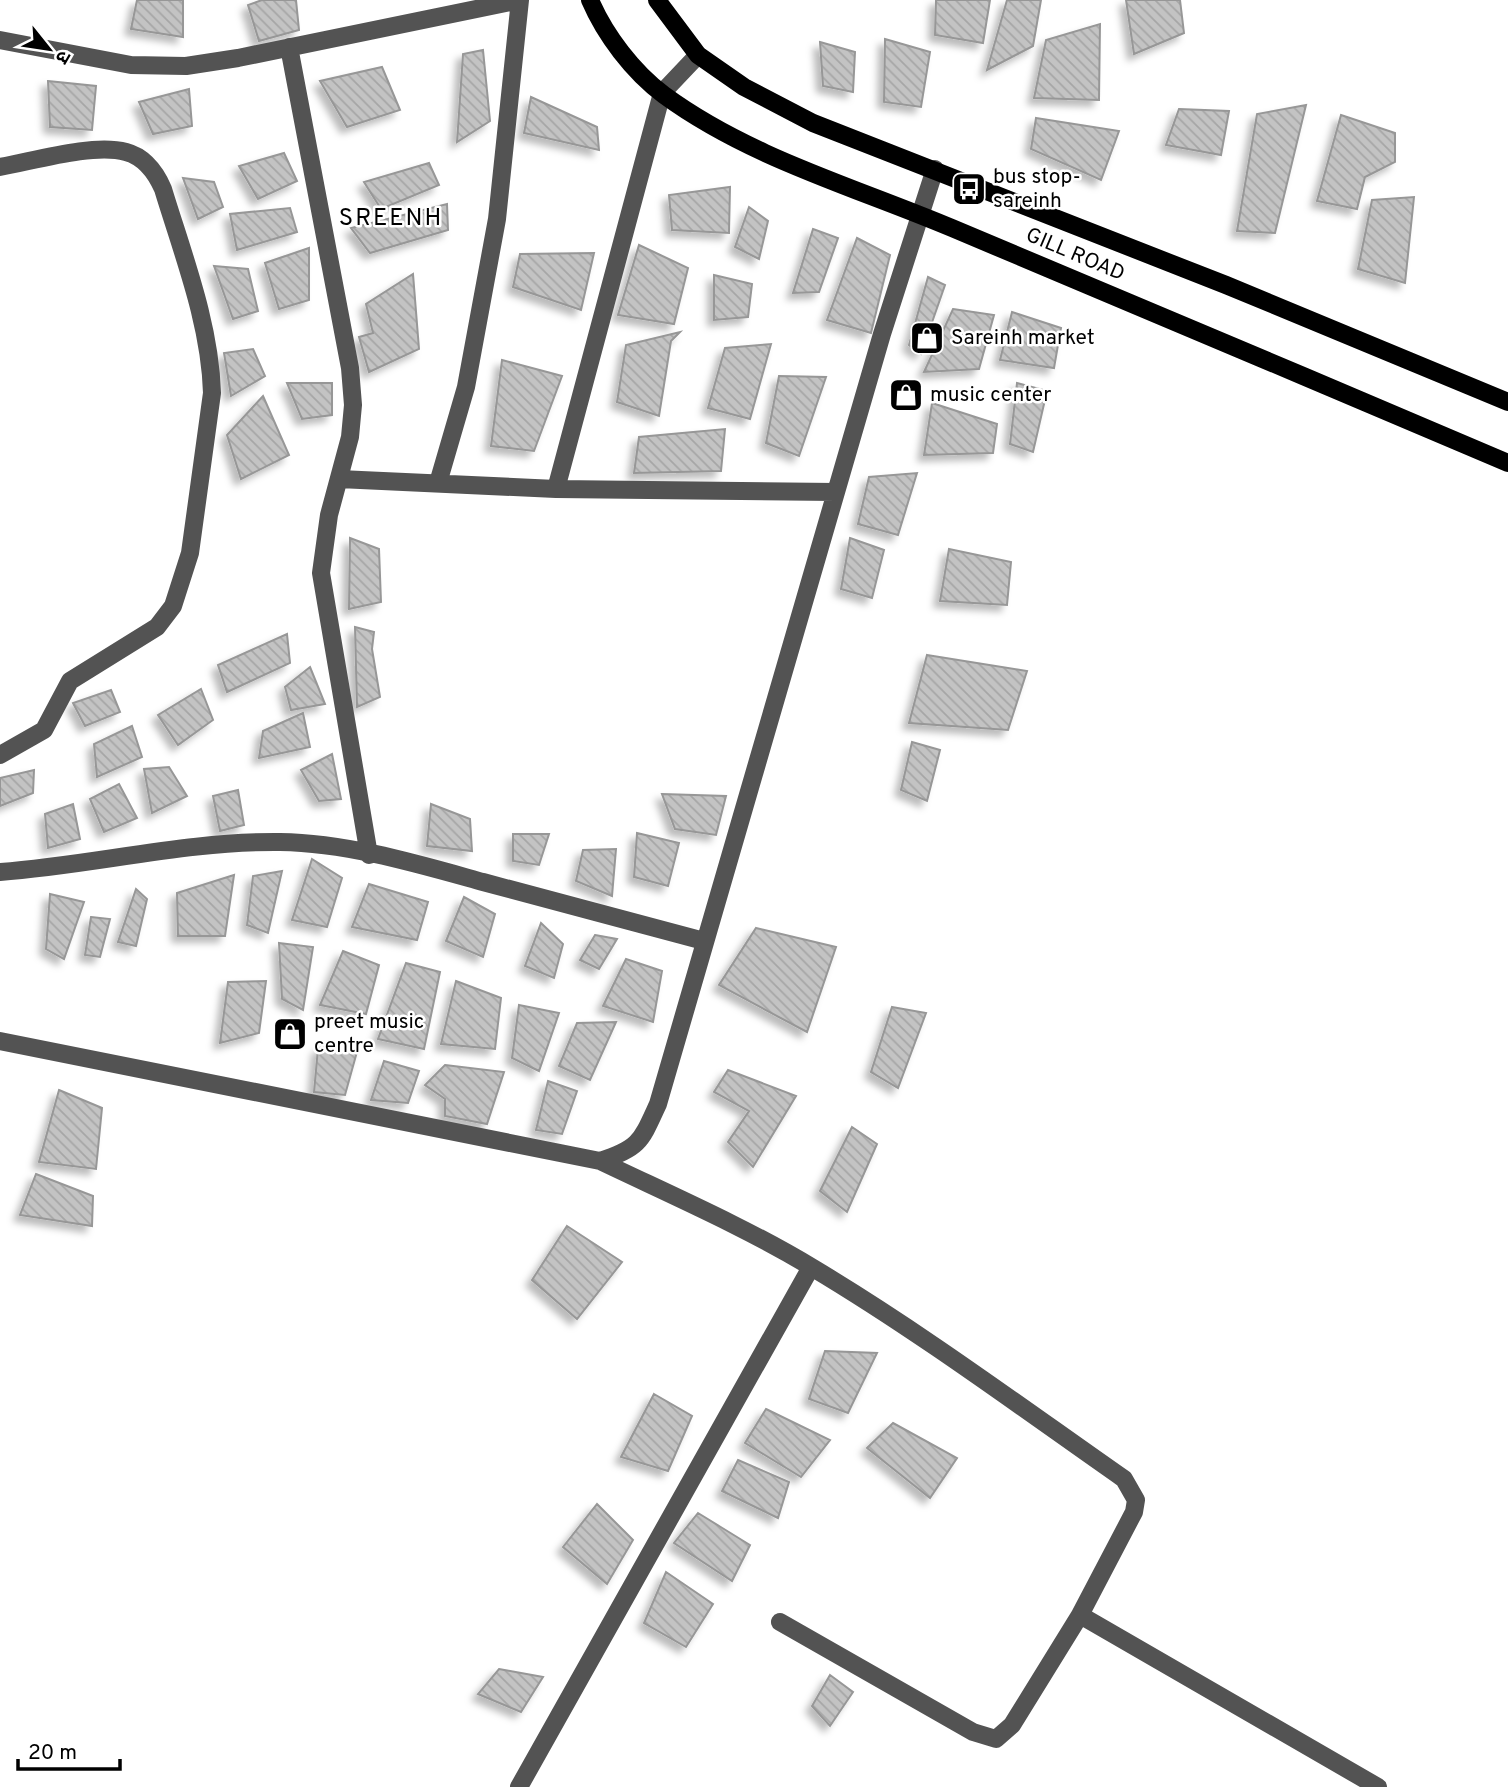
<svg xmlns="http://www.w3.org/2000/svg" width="1508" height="1787" font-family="Overpass,'Noto Sans Devanagari',sans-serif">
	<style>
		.building { fill: url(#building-back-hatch); stroke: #979797; stroke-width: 2; filter: url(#shadow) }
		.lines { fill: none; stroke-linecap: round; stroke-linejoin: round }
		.minor { stroke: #535353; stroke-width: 18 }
		.major { stroke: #000; stroke-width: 18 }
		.labels { text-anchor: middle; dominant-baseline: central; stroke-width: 5; stroke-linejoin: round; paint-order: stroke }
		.poi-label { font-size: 21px; fill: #000; stroke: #fff; text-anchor: start }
		.street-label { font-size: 21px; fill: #000; stroke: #fff }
		.quarter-label { font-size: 24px; letter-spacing: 2px; fill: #000; stroke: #fff }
	</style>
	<defs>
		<pattern id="building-back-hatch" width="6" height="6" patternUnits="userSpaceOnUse" patternTransform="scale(1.75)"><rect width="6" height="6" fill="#c3c3c3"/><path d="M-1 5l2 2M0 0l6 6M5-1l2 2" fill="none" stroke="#a6a6a6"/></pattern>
		<filter id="shadow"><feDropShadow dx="-6" dy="6" stdDeviation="3.5" flood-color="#0004"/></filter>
	</defs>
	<rect width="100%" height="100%" fill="#fff"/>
	<path class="building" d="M137 0H183V37L131 29Z
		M262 0H296L299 30 259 41 248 5Z
		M936 0H990L983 43 935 35Z
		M1007 0H1041L1033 46 987 70Z
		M1126 0H1180L1184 33 1134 54Z
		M1100 24 1099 100 1034 98 1046 40Z
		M885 39 930 52 921 107 884 102Z
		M820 42 855 52 853 92 823 86Z
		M483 50 490 121 457 142 463 54Z
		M382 67 400 110 347 127 320 81Z
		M48 81 96 86 92 130 50 127Z
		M189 89 192 126 153 134 139 102Z
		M531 97 597 127 599 150 524 133Z
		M1306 105 1275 233 1237 231 1257 114Z
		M1179 109 1229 111 1221 155 1166 145Z
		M1341 115 1395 133V162L1365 177 1357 209 1317 201Z
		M1036 118 1119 131 1101 180 1031 149Z
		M284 153 297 181 258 199 239 166Z
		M429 163 439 185 381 209 364 182Z
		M183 178 214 182 223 207 198 219Z
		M730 187 729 233 672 230 669 195Z
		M1414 197 1405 283 1358 269 1372 200Z
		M447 204 448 230 370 253 351 228Z
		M749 207 768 221 759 259 735 247Z
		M290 208 297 232 237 250 230 214Z
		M813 229 838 238 819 292 793 293Z
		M857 238 890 255 871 333 827 320Z
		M639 245 688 268 674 324 618 315Z
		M309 248V300L279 309 265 263Z
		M594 253 581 310 513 287 520 254Z
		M214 266 248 269 258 311 233 319Z
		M413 274 419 349 369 372 359 337 373 333 366 304Z
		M714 275 752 284 748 317 714 320Z
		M928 277 945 285 921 354 909 345Z
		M953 309 994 315 979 369 924 372Z
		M1012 312 1061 328 1054 368 1000 360Z
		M680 332 671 341 659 416 617 402 626 345Z
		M771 344 750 419 708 408 725 348Z
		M253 349 265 376 231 396 224 353Z
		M502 360 562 376 534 451 491 446Z
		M779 376 826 377 799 456 766 443Z
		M287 383H332V415L302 419Z
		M1017 383 1047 391 1033 452 1010 444Z
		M263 396 289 455 241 479 227 435Z
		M932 403 997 424 993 453 924 455Z
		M725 429 721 471 634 473 639 437Z
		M917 473 898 535 858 524 869 477Z
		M350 538 379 549 381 602 349 609Z
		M850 538 884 550 872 598 841 589Z
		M949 549 1011 562 1007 605 940 601Z
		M355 627 374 632 372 649 380 697 357 707Z
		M287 634 290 663 227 692 218 665Z
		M927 655 1027 671 1008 730 909 723Z
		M310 667 325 704 291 710 285 687Z
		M201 689 213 720 178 745 158 715Z
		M111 690 120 712 85 726 73 703Z
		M303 713 310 747 259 758 263 731Z
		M132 726 142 757 97 777 94 744Z
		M912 742 940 750 927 801 901 790Z
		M332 754 341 799 319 801 301 770Z
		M169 767 187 796 152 813 144 769Z
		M34 770 33 793 0 806V778Z
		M119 784 137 818 104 832 90 799Z
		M238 790 244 825 220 831 213 796Z
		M662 794 726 796 716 835 675 829Z
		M73 804 80 839 48 848 45 814Z
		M431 804 470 819 472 851 427 846Z
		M637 833 679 843 668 886 634 877Z
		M513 834H549L539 865 513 861Z
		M616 849 612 896 576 881 583 850Z
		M312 859 342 878 327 927 292 920Z
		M282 871 268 933 247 925 253 876Z
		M234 875 225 936H178L177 893Z
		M369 884 428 902 417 940 352 927Z
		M136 889 147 899 136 946 118 942Z
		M50 894 84 902 64 959 46 949Z
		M464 897 495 914 483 957 446 941Z
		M91 917 110 919 100 957 85 955Z
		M541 923 563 944 554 978 525 966Z
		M756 928 836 947 807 1032 719 985Z
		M595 935 617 939 599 969 580 960Z
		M279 943 313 947 303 1010 282 999Z
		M343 951 379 965 366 1014 320 1005Z
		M626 959 662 971 653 1022 603 1006Z
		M406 963 440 972 424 1049 378 1039Z
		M266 981 259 1033 220 1043 228 982Z
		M456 981 501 998 495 1049 441 1044Z
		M519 1005 559 1013 539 1071 512 1058Z
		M892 1007 926 1013 898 1088 871 1072Z
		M616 1022 590 1080 559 1066 577 1023Z
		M360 1041 345 1095 314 1092 318 1048Z
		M384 1061 419 1071 408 1103 371 1100Z
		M445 1065 504 1072 487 1124 445 1116V1099L425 1085Z
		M728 1070 796 1096 753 1167 728 1142 749 1111 714 1092Z
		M548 1081 577 1091 562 1134 536 1130Z
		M59 1090 102 1108 96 1169 39 1162Z
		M852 1127 877 1144 847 1212 820 1191Z
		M36 1174 93 1196 92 1226 20 1215Z
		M567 1226 622 1262 577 1319 532 1280Z
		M825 1351 877 1353 848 1413 809 1399Z
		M654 1394 692 1416 668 1471 621 1457Z
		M766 1409 830 1440 801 1477 745 1443Z
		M893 1423 957 1458 930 1498 867 1448Z
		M738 1460 789 1482 778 1518 722 1491Z
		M597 1504 633 1540 607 1584 563 1547Z
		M698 1513 750 1545 732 1581 674 1543Z
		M666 1572 713 1604 686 1647 644 1623Z
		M499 1669 543 1677 521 1712 478 1694Z
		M830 1675 853 1692 830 1726 812 1706Z"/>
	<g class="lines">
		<path class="minor" d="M0 40 131 65 186 66 238 58 520 0 497 219 466 387 438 483
			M289 47 350 368 353 405 350 437 329 515 321 573 369 855
			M0 167C34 161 93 143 126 152 145 157 156 173 163 189 183 255 210 323 212 393L190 553 173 606 157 627 70 681 44 730 0 755
			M339 479 556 489 836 492
			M556 489 662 93 698 55
			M0 872C94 865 186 841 280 842 348 843 418 864 483 882 557 902 630 921 704 941
			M0 1041 600 1161C640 1148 641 1141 658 1104L882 334 935 169
			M600 1161C671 1195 745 1227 813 1268 920 1332 1021 1407 1124 1479L1136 1500 1134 1512 1080 1615 1378 1787
			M780 1622 973 1732 996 1739 1012 1725 1080 1615
			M519 1787 811 1267"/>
		<path class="major" d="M590 0C605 35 633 72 664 95 750 158 855 187 952 228 1137 306 1323 384 1508 463
			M657 0 698 55 744 87 813 123 1226 285 1508 402"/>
	</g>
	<defs>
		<g id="bus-square" transform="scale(1.75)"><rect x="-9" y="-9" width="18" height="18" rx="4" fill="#000" stroke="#fff"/><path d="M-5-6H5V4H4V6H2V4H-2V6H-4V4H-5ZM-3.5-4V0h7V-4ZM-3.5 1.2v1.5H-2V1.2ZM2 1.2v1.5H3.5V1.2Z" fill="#fff"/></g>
		<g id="shop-square" transform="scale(1.75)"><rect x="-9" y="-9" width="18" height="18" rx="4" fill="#000" stroke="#fff"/><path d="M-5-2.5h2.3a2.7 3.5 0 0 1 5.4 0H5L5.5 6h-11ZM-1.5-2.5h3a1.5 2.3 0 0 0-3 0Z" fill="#fff"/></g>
	</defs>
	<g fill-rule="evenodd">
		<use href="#bus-square" x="969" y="189"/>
		<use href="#shop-square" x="927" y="338"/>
		<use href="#shop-square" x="906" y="395"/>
		<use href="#shop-square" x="290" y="1034"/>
	</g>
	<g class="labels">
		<g class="poi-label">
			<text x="993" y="177">bus stop-<tspan x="993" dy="24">sareinh</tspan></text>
			<text x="951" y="338">Sareinh market</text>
			<text x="930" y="395">music center</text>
			<text x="314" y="1022">preet music<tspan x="314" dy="24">centre</tspan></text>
		</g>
		<g class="street-label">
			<text transform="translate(1075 255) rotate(23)">GILL ROAD</text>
		</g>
		<g class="quarter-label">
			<text x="391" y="219">SREENH</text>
		</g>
	</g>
	<g transform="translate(49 49) rotate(120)" stroke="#ffffff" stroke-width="5" paint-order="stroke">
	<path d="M0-5L12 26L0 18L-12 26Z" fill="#000000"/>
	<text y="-10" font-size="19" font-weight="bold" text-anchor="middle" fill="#000000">उ</text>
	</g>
	<path d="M18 1759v10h102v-10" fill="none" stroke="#000000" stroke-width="3.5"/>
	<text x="28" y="1759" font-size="21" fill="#000000" stroke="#ffffff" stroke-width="5" paint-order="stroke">20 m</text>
</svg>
